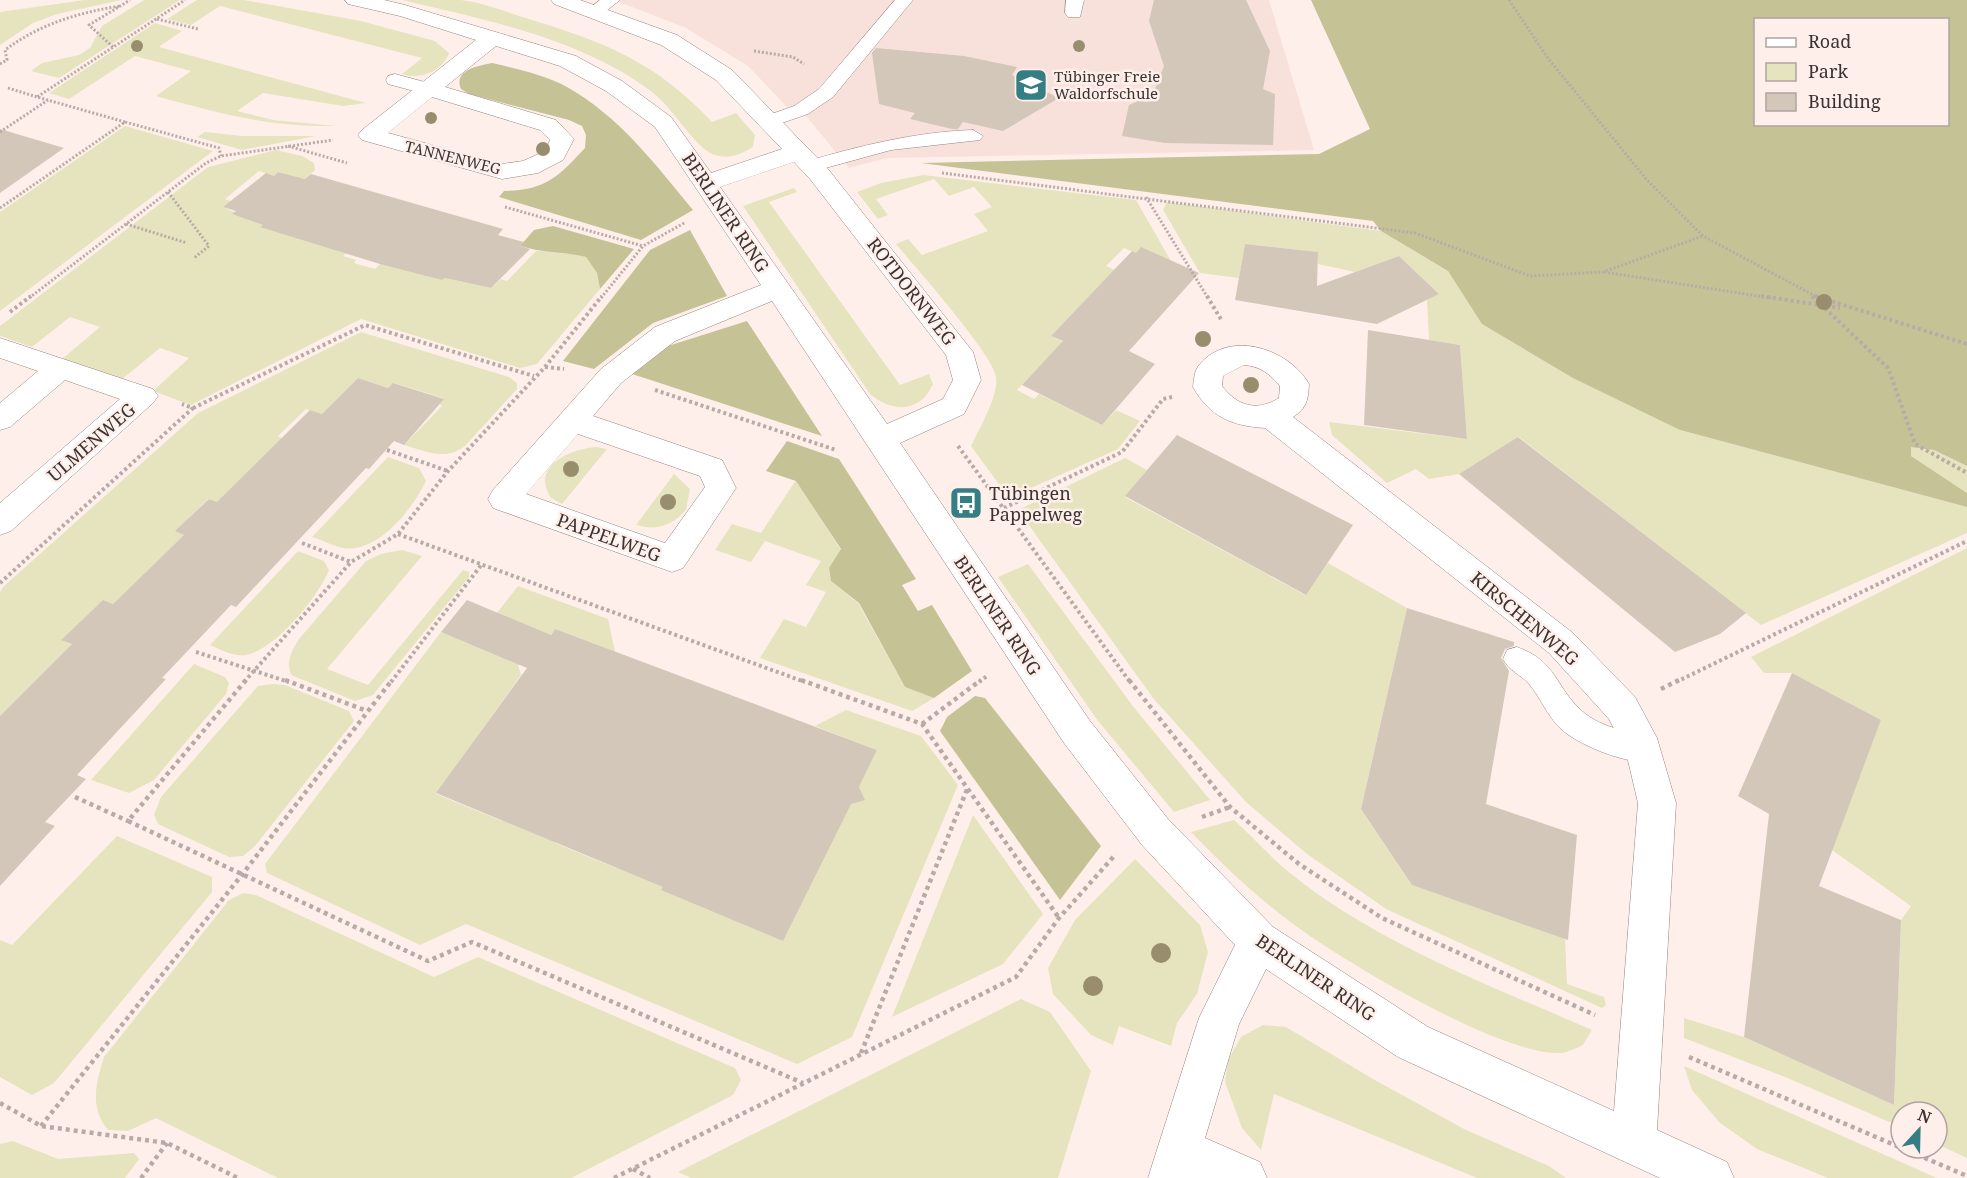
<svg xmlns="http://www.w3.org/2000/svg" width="1967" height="1178" font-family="'Noto Serif',serif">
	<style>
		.built { fill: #f8e1db }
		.green { fill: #e6e4bf }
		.forest { fill: #c5c296; fill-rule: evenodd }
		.building { fill: #d3c7b9 }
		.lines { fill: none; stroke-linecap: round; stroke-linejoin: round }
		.lane-casing { stroke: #96847e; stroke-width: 1 }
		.street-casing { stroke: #96847e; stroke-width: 1 }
		.path-far2 { stroke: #b8aba7; stroke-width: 3; stroke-dasharray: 2 2; stroke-linecap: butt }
		.path-far1 { stroke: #b8aba7; stroke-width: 4; stroke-dasharray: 3 3; stroke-linecap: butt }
		.path { stroke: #b8aba7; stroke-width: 4.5; stroke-dasharray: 4 4; stroke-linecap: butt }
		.lane { fill: #fff; fill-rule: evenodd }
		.street { fill: #fff; fill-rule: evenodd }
		.tree { fill: #988e6e }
		.labels { text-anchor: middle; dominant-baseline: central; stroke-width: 5; stroke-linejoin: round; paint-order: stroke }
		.far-poi-label { font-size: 15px; fill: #3a3330; stroke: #ffefea; text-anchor: start }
		.far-street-label { font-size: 15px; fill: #3a3330; stroke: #ffefea }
		.street-label { font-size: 18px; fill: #3a3330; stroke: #ffefea }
		.poi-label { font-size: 18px; fill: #3a3330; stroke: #ffefea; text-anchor: start }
	</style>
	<rect width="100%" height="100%" fill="#ffefea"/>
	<path class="built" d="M614 0H1269L1314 150 887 158 849 168 797 105 787 107 748 66 686 28Z"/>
	<path class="green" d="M85 0H122L57 14 33 23 0 45V12Z
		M144 0H180L59 78 31 71 42 63 79 55 90 48 102 26Z
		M197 0H244L361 21 435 41 449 53C442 72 420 80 402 74L422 58 220 6 191 25 167 19Z
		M402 0C421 0 442 0 461 0 485 3 509 13 532 20 607 43 657 63 712 122L736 113 755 135 753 147C736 158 717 162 701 146 683 129 672 108 652 92 582 39 486 20 402 0Z
		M155 23 182 31 159 47 366 103 343 106 263 93 237 111 273 120 337 126C269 127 221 114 156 96L191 71 135 56 69 99 49 93Z
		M125 126 213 151 0 311V212Z
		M205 132 242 136H316L242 150 197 137Z
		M276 150 302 156 314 163 315 170 305 179 278 172 274 176 259 171 225 199 231 201 223 207 263 225 261 227 346 253 343 256 356 260 354 263 375 269 385 259 407 270 442 280 445 278 491 288 501 279 507 281 536 251 562 250 586 257 597 273 600 289 537 364 520 368 361 319 191 405 153 391 189 358 160 348 121 380 62 359 100 327 70 317 32 347 0 336V326L208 167Z
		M923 175 1136 200 1171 261 1141 248 1136 253 1124 248 1106 266 1134 279 1103 282 1051 336 1087 353 1065 377 1040 366 1017 390 1034 399 1039 394 1102 425 1116 410 1140 421 1118 449 1009 498 971 446C979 429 999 395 996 377 993 354 915 267 896 244L908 239 922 255 988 231 974 214 992 207 974 187 949 196 934 179 876 199 888 215 878 219 857 192 881 183Z
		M794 188 797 192 769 202 900 385 929 374 933 384C920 413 893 413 870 394L743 206Z
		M1167 202 1381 231 1448 271 1483 324 1680 430 1967 507V533L1761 625 1519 437 1459 474 1429 479 1416 469 1387 483 1332 435 1329 422 1467 439 1460 345 1429 340 1427 300 1438 293 1399 256 1355 272 1318 264 1317 252 1245 244 1239 278 1200 273 1163 210Z
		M361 332 509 377 517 383V389L466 445C447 462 426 451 404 445L442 406 439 404 443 398 394 383 388 388 358 378 322 414 306 409 278 436 282 438 220 503 208 499 176 531 184 535 113 604 103 600 62 639 72 644 0 716V592L4 586 198 413Z
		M1911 446 1934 450 1967 466V493L1911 456Z
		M596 447 607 449 562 504 551 498C530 466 570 449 596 447Z
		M388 457 419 468 426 481C413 508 378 554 343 548 333 546 322 540 312 537Z
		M1125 458 1147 470 1125 497 1305 595 1328 563 1407 608 1361 809 1412 885 1565 938 1567 984 1604 997 1606 1005 1602 1008 1386 909 1307 854 1246 802 1153 698 1018 510Z
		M674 474 690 489 686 510C671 526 657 531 636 525Z
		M796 480 841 550 829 568 831 581 858 603 905 687 934 698 912 711 760 658 784 619 806 627 826 592 806 585 821 561 765 541 751 562 715 550 732 524 761 533Z
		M1967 548V1158L1937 1144V1112H1901V1127L1785 1077 1684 1038V1018L1744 1037 1894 1105 1901 920 1911 906 1832 850 1881 720 1792 673H1764L1751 657Z
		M402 550 422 556 327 669 368 685 463 570 469 572V577L373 695 355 701 291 675C286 660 291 652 299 639L366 561 381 554Z
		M298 551 324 561 329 570C319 596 275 650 246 655 234 657 221 650 210 645Z
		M1028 564 1132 705 1210 800 1174 812 1098 721 998 577Z
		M518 586 608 619 615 652 555 629 533 659 518 665 521 675 436 794 502 821 508 811 560 834 555 843 616 868 621 860 667 880 662 890 864 798 859 787 877 750 815 726 846 710 921 736 958 785 852 1037 797 1064 466 924 420 945 267 873 265 864 441 632 472 645Z
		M194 664 225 677 229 683 226 694 154 780 129 793 91 780Z
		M273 684 285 685 349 711 354 721 255 846 243 856 229 857 158 824 154 815 161 797 258 686Z
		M973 815 1043 914 1003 964 892 1017Z
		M1234 820C1253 837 1270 857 1290 873 1378 944 1489 985 1592 1030L1583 1045C1577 1048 1568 1052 1562 1053 1502 1057 1339 959 1289 921 1253 894 1222 864 1191 832Z
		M117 836 212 877V892L54 1083 32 1095 0 1077V940L12 945Z
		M1135 859 1200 925 1208 952 1197 994 1177 1023 1171 1046 1119 1026 1113 1045 1091 1035 1053 994 1048 968 1075 920Z
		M243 893 256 895 434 977 478 957 735 1068 741 1080 733 1095 571 1178H278L156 1118 128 1131 108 1130C89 1107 96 1083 104 1057L229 900Z
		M1021 999 1050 1012 1091 1071 1058 1178H691L678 1172Z
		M1263 1025 1286 1027 1373 1079 1466 1130 1549 1166 1566 1178H1477L1274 1094 1261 1150 1242 1128 1225 1082 1228 1060 1241 1037Z
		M1684 1066 1937 1178H1828L1757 1149 1720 1123 1692 1090Z
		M13 1141 58 1159 134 1153 139 1159 125 1178H0V1144Z"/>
	<path class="forest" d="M1311 0H1967V466L1934 450 1911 447V456L1967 493V507L1680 430 1573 378 1482 324 1448 271 1381 231 1373 221 921 163 1319 154 1370 129ZM1756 20H1948V124H1756Z
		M492 63C518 69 545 75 567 87 619 116 656 165 693 210L641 240 499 197 504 191C546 190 558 177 585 148L586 135 582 126 569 120 469 94 461 89C453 70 478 66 492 63Z
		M553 226 634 249 600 289 597 273 586 257C562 251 542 253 520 246L534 230Z
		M690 230 727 296 653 323 594 369 563 361 650 250Z
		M747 321 822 436 629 373 668 346Z
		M787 441 839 459 916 579 902 585 918 611 932 605 972 671 934 698 905 687 859 603 831 581 829 568 841 549 796 481 766 471Z
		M975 696 985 698 1101 846 1060 900 940 731 947 717Z"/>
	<path class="building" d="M1154 0H1246L1270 51 1263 89 1275 94 1273 145 1165 143 1122 136 1129 105 1153 94 1164 66 1149 21Z
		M876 48 964 56 1017 67 1012 75 1059 98 1003 131 963 122 958 129H952L910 119 915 113 879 104 872 53Z
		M0 129 64 148 0 193Z
		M278 172 305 179 311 174 503 229 498 235 524 242 520 246 530 249 491 288 445 278 442 280 380 264 260 227 263 225 232 214 236 211 223 207 266 173 274 176Z
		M1245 244 1318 252 1317 286 1399 256 1439 294 1377 324 1235 300Z
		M1141 247 1199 273 1129 351 1155 364 1102 425 1022 385 1063 341 1051 336 1132 251 1136 253Z
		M1368 330 1460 345 1467 439 1364 425Z
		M358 378 388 388 393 383 444 399 404 445 394 441 369 469 366 468 236 607 231 605 162 678 166 679 77 775 86 779 45 822 55 826 0 886V716L72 644 61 640 103 600 113 604 184 535 175 531 209 499 217 502 310 410 322 414Z
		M1177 435 1353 525 1306 595 1125 496Z
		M1518 437 1684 565 1746 613 1720 634 1675 652 1459 474Z
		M467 600 551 635 555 629 877 750 859 787 865 800 851 804 783 941 661 890 663 887 436 793 527 668 441 632Z
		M1407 608 1514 642V646L1505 649 1501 658 1509 671 1486 804 1577 835 1568 940 1412 885 1361 809Z
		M1792 673 1881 720 1819 886 1901 920 1894 1105 1744 1037 1769 814 1738 796Z"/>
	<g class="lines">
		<g class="lane-casing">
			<path id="lane" d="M600 0H620L601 15H589L586 11Z
				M895 0H913L833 97 808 114 770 127 763 125 760 121 763 117 794 106 819 89Z
				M1066 0H1084L1080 17H1068L1065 13Z
				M395 74 436 85 438 89 429 95 388 84 386 80 388 76Z
				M973 130 983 136 980 140 891 150 811 172 804 170 801 166 804 162C860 146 914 132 973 130Z
				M1517 647C1558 662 1554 686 1582 711 1602 729 1630 731 1655 740L1659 750 1655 760C1633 768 1578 745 1561 729 1547 716 1541 698 1529 684 1520 674 1509 671 1503 659L1507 650Z"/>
		</g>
		<g class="street-casing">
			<path id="street" d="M345 0H384L405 5 576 56 622 81 671 117 711 173 782 149 716 80 661 45 554 4 551 0H580L677 35 732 70 828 169 973 352 981 380 964 414 900 443 1090 721 1168 819 1273 927 1428 1027 1614 1111 1638 803 1626 752 1609 719 1549 653 1265 428C1232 426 1210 417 1193 387 1194 380 1194 370 1200 364 1230 329 1289 349 1309 384 1308 400 1307 408 1293 417L1573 633 1635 697 1657 738 1676 803 1657 1130 1727 1162 1734 1178H1660L1398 1057 1266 969 1239 1024 1205 1138 1260 1162 1267 1178H1148L1199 1018 1235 945 1142 845 1064 743 772 301 675 341 621 383 593 416 722 460 736 488 683 568 672 572 493 508 488 499 493 490 601 369 655 327 761 285 655 127 606 91 560 66 496 46 445 87 556 120 574 139 563 160 538 173 502 179 362 140 358 135 362 130 476 40 400 16 348 4ZM432 97 540 130 550 140 545 151 523 161 502 164 388 133ZM794 162 810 179 946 355 953 380 943 399 887 424 720 187ZM1244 365C1260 366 1270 374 1280 386L1279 398C1257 412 1237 406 1222 386L1223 376ZM578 434 700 476 705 487 665 543 526 494Z
				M0 338 153 389 158 396 153 403 11 531 0 535V503L120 399 65 380 10 427 0 430V403L38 371 0 358Z"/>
		</g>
		<path class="path-far2" d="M1509 0 1547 57 1647 180 1703 236 1819 298
			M157 19 198 29
			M113 47 89 25 130 0
			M754 51 793 57 804 64
			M0 64 7 60 5 50C40 24 77 13 120 6
			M8 88 37 97
			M125 122 37 97 185 0
			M0 132 48 100
			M288 146 347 163
			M942 173 1415 233 1530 276 1603 272 1703 236
			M168 192 209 246 194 258
			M1146 197 1208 298
			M505 207 643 246
			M0 208 125 122 219 148 221 156
			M126 224 187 243
			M1604 272 1771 298
			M29 298 206 163 221 156 333 140
			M601 298 643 246 686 222"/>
		<path class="path-far1" d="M1207 296 1222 321
			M1761 296 1840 308
			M1812 296 1888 368 1915 444 1967 473
			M1815 296 1967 344
			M10 312 31 296
			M545 367 564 369
			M655 390 836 450
			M193 408 365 325 534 376
			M958 446 1130 682
			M387 450 448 471
			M1004 508 1122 452 1163 399 1172 397
			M398 534 805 682
			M302 543 351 562
			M0 583 193 408 182 404
			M196 652 289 682
			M244 682 351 562 398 534 448 471 545 367 602 296
			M391 682 482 564
			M979 682 987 676
			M1676 682 1967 541"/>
		<path class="path" d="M246 680 128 821 428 961 472 942 803 1083
			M285 680 367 711
			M801 680 922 724 1059 918
			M1129 680 1230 807 1299 864 1382 918 1595 1015
			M1661 689 1679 680
			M922 724 981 680
			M75 797 128 821
			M1202 817 1230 807
			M861 1053 968 787
			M1689 1057 1967 1176
			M0 1103 41 1126 167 1143 238 1178
			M41 1126 241 876 392 680
			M633 1169 650 1178
			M141 1178 167 1143
			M614 1178 1016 977 1059 918 1116 854"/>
		<use href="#lane" class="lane"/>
		<use href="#street" class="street"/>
	</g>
	<g class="tree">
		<circle cx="137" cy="46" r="6"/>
		<circle cx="1079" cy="46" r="6"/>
		<circle cx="431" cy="118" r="6"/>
		<circle cx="543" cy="149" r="7"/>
		<circle cx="1824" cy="302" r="8"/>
		<circle cx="1203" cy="339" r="8"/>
		<circle cx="1251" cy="385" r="8"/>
		<circle cx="571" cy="469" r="8"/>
		<circle cx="668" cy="502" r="8"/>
		<circle cx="1161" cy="953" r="10"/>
		<circle cx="1093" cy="986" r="10"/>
	</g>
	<defs>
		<g id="school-square" transform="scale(1.725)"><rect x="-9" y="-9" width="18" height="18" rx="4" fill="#357e83" stroke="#ffefea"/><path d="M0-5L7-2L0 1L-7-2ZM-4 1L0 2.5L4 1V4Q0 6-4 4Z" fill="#fff"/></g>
		<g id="bus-square" transform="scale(1.725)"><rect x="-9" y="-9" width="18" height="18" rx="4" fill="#357e83" stroke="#ffefea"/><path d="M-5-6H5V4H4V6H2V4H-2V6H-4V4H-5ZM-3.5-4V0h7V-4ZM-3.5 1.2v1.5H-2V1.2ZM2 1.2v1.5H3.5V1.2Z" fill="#fff"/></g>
	</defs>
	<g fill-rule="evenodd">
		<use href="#school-square" x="1031" y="85"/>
		<use href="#bus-square" x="966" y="503"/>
	</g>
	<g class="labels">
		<g class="far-poi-label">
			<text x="1054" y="76">Tübinger Freie<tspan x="1054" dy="17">Waldorfschule</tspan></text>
		</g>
		<g class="far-street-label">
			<text transform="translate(453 157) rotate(14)">TANNENWEG</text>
		</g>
		<g class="street-label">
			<text transform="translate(726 212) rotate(56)">BERLINER RING</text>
			<text transform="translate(912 291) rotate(52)">ROTDORNWEG</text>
			<text transform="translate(91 442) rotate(-41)">ULMENWEG</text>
			<text transform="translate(609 537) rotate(20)">PAPPELWEG</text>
			<text transform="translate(998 615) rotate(56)">BERLINER RING</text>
			<text transform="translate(1525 618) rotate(40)">KIRSCHENWEG</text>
			<text transform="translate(1316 977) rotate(34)">BERLINER RING</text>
		</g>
		<g class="poi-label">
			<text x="989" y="493">Tübingen<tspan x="989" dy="21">Pappelweg</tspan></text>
		</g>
	</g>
	<rect x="1754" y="18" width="195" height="108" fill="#ffefea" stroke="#b0a4a0" stroke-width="1.5"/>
	<rect x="1766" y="38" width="30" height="9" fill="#ffffff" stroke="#b0a4a0" stroke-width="1.5"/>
	<text x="1808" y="48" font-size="18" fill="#3a3330">Road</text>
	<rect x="1766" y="63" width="30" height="18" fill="#e6e4bf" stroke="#b0a4a0" stroke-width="1.5"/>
	<text x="1808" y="78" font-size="18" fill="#3a3330">Park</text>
	<rect x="1766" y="93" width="30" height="18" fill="#d3c7b9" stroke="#b0a4a0" stroke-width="1.5"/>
	<text x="1808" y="108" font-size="18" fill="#3a3330">Building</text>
	<g transform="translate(1919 1130) rotate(22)"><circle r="28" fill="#ffefea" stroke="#b0a4a0" stroke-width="1.5"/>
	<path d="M0-4.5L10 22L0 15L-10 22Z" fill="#357e83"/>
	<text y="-9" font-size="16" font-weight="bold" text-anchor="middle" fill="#3a3330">N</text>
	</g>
</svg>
